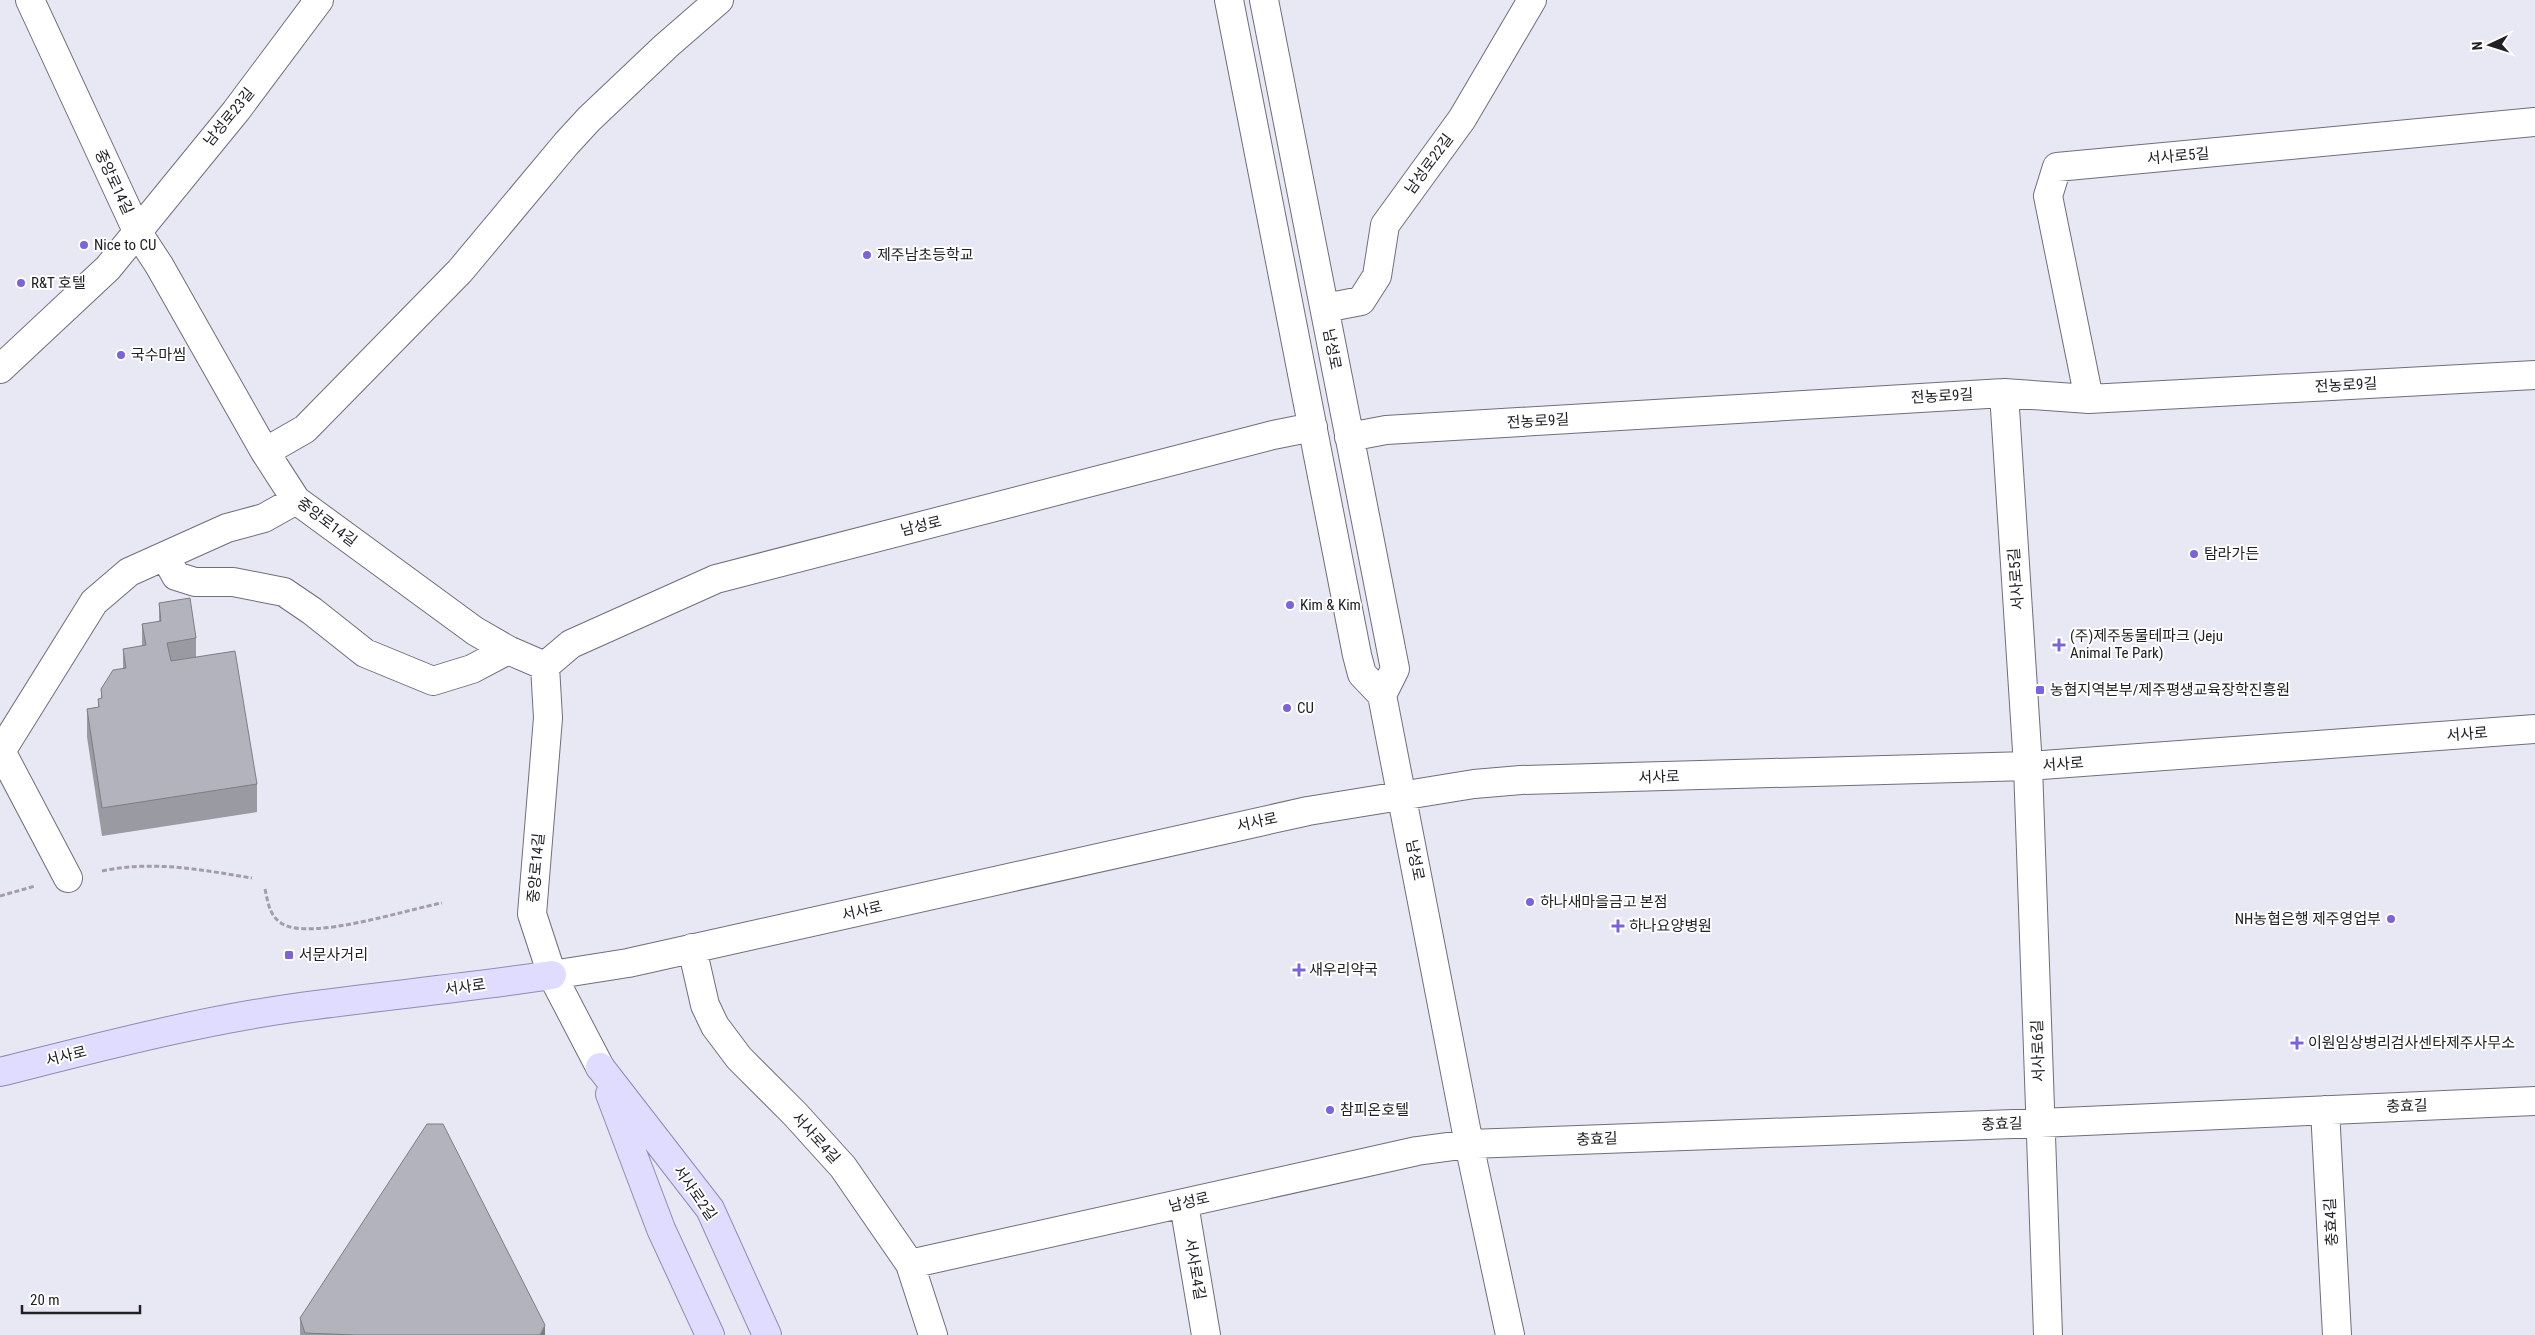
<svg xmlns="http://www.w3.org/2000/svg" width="2535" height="1335" font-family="'Roboto Condensed','Noto Sans KR',sans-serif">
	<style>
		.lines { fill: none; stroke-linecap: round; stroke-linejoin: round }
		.minor-casing { stroke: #6f6e79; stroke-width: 30 }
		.major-casing { stroke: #8f8bb3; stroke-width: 30 }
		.path { stroke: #a09fa9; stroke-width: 3; stroke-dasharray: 5 2.5; stroke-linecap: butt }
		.minor { stroke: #fff; stroke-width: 28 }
		.major { stroke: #dfdcff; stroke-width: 28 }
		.wall { fill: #9a9aa3 }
		.shaded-wall { fill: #7d7d85 }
		.building { fill: #b3b3be; stroke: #7d7d85 }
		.poi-dot { fill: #7c62dd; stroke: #fff; stroke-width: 2 }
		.labels { text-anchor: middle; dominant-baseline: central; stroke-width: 4; stroke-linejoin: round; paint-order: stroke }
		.street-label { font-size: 15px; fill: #212025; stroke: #fff }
		.poi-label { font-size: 15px; fill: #212025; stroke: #fff; text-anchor: start }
	</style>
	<rect width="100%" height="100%" fill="#e8e7f4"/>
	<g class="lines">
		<g class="minor-casing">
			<path id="minor" d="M30 0 138 233 159 265 265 452 296 500 475 631 508 650 545 666
				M1229 0 1357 655 1362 674 1382 695 1469 1144 1510 1335
				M1264 0 1395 669 1382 695
				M1325 308 1361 301 1377 276 1385 225 1462 119 1532 0
				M0 369 108 268 236 111 319 0
				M2004 393 2028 766 2048 1335
				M2089 399 2048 196 2057 167 2535 122
				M1349 437 1386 430 2004 393 2089 399 2535 375
				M265 452 305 429 460 271 566 144 589 119 666 46 719 0
				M165 556 176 576 195 582H233L284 592 312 611 365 653 433 681 472 669 508 650
				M545 666 571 644 716 579 1273 435 1313 427
				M545 666 548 718 532 914 552 975 600 1067
				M1 751 68 878
				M0 753 94 602 129 572 227 528 264 518 296 500
				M692 948 705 1005 715 1026 739 1058 795 1114 843 1167 910 1264 933 1335
				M552 975 628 963 1308 811 1474 784 1521 780 2028 766 2535 729
				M2325 1110 2337 1335
				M1184 1204 1206 1335
				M910 1264 1417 1151 1469 1144 2040 1123 2535 1101"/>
		</g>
		<g class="major-casing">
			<path id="major" d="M600 1067 710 1209 767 1335
				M0 1072C96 1048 194 1022 293 1008 379 996 466 988 552 975
				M610 1094 661 1229 710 1335"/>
		</g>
		<path class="path" d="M102 871C153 860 202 870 252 878
			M265 889C268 902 269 915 281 923 309 942 408 909 442 903
			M0 896 35 886"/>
		<use href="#minor" class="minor"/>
		<use href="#major" class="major"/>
	</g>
	<path class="wall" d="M159 603 196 638V657L257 784V812L102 836 87 737V709L98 707V699H101V689L123 668V649L142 646V624L159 622Z
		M300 1318 545 1335H300Z"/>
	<path class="shaded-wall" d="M545 1325V1335H540Z"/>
	<path class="building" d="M190 598 196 638 167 643 171 661 235 651 257 784 102 808 87 709 99 707 98 699 102 698 101 689 113 670 126 668 123 649 146 645 142 624 161 621 159 603Z
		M427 1124H443L545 1325 540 1335H356L305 1333 300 1318Z"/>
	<g class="poi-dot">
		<circle cx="84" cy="245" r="5"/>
		<circle cx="867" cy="255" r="5"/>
		<circle cx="21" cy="283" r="5"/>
		<circle cx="121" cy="355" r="5"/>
		<circle cx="2194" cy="554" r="5"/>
		<circle cx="1290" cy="605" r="5"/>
		<path d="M2056.5 637.5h5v5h5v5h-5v5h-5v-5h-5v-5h5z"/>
		<rect x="2035" y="685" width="10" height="10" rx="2.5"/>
		<circle cx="1287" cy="708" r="5"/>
		<circle cx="1530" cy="902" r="5"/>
		<circle cx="2391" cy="919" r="5"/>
		<path d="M1615.5 918.5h5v5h5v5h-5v5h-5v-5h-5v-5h5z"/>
		<rect x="284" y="950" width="10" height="10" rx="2.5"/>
		<path d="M1296.5 962.5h5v5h5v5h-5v5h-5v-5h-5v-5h5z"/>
		<path d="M2294.5 1035.5h5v5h5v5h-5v5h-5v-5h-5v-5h5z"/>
		<circle cx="1330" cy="1110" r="5"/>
	</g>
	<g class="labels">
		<g class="street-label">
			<text transform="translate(229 117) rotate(-51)">남성로23길</text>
			<text transform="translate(2178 156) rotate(-5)">서사로5길</text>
			<text transform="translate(1429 164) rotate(-54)">남성로22길</text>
			<text transform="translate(114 182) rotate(65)">중앙로14길</text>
			<text transform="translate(1332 349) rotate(79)">남성로</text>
			<text transform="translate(2346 385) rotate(-3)">전농로9길</text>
			<text transform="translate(1942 396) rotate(-3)">전농로9길</text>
			<text transform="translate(1538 421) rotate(-3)">전농로9길</text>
			<text transform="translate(327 522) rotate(37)">중앙로14길</text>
			<text transform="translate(921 526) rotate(-14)">남성로</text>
			<text transform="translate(2016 579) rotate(-94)">서사로5길</text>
			<text transform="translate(2467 734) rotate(-4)">서사로</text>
			<text transform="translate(2063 764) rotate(-4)">서사로</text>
			<text transform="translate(1659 777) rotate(-2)">서사로</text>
			<text transform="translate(1257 822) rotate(-12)">서사로</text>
			<text transform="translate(1415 860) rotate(79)">남성로</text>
			<text transform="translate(536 868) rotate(-85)">중앙로14길</text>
			<text transform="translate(862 911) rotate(-13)">서사로</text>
			<text transform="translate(465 987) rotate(-8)">서사로</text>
			<text transform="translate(2038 1051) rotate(-92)">서사로6길</text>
			<text transform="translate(66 1056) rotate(-14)">서사로</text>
			<text transform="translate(2407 1106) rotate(-2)">충효길</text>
			<text transform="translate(2002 1124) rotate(-2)">충효길</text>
			<text transform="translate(816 1138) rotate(48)">서사로4길</text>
			<text transform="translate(1597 1139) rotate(-2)">충효길</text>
			<text transform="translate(695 1193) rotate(55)">서사로2길</text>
			<text transform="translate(1189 1202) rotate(-13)">남성로</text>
			<text transform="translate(2331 1222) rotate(-93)">충효4길</text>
			<text transform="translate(1195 1269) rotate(80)">서사로4길</text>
		</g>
		<g class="poi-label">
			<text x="94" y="245">Nice to CU</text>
			<text x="877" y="255">제주남초등학교</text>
			<text x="31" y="283">R&amp;T 호텔</text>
			<text x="131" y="355">국수마씸</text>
			<text x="2204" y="554">탐라가든</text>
			<text x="1300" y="605">Kim &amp; Kim</text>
			<text x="2070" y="636">(주)제주동물테파크 (Jeju<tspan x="2070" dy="17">Animal Te Park)</tspan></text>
			<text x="2050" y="690">농협지역본부/제주평생교육장학진흥원</text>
			<text x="1297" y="708">CU</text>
			<text x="1540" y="902">하나새마을금고 본점</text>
			<text x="2381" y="919" text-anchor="end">NH농협은행 제주영업부</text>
			<text x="1629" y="926">하나요양병원</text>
			<text x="299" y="955">서문사거리</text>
			<text x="1309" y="970">새우리약국</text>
			<text x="2308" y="1043">이원임상병리검사센타제주사무소</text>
			<text x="1340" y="1110">참피온호텔</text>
		</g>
	</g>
	<g transform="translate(2490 45) rotate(266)" stroke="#ffffff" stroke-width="4" paint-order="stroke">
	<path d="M0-4L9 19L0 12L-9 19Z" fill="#212025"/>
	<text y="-8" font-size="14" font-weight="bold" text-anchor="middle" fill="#212025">N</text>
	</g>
	<path d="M22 1305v8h118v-8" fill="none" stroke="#212025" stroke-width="2.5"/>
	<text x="30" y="1305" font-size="15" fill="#212025" stroke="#ffffff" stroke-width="4" paint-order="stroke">20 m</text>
</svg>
